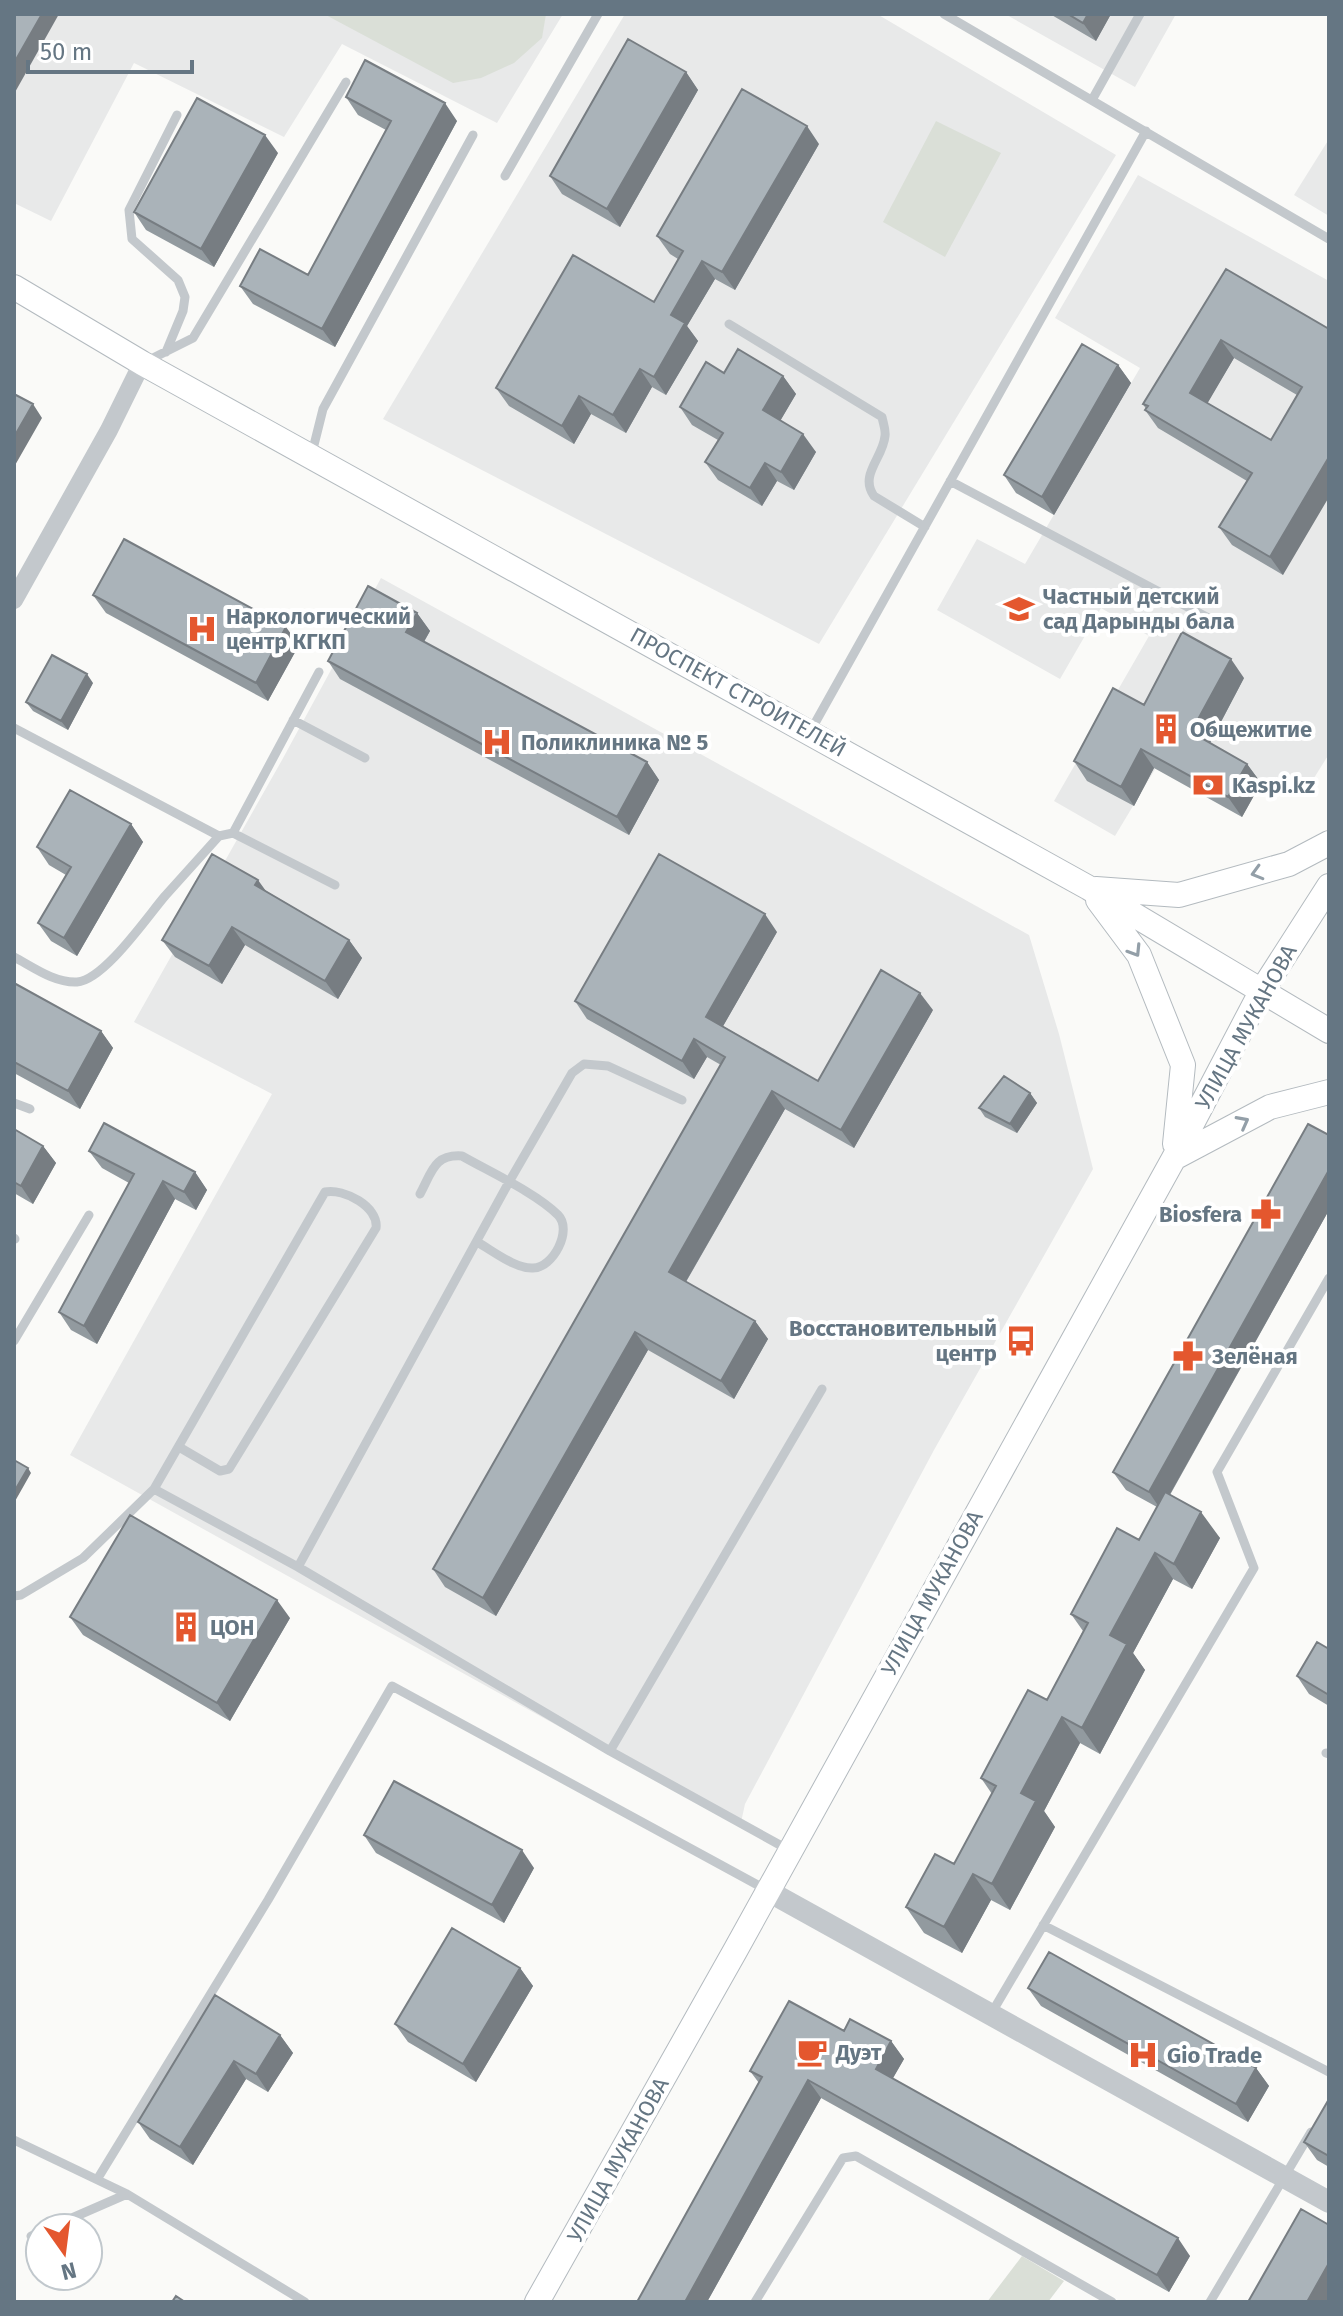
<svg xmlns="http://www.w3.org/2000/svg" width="1343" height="2316" font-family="'Fira Sans',sans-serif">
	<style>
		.built { fill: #e8e9e9 }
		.green { fill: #dadfd7 }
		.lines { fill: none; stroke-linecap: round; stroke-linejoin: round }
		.secondary-casing { stroke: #b3babf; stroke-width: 26 }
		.service { stroke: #c3c8cc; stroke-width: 9 }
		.minor { stroke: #c3c8cc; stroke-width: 18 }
		.tertiary { stroke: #c3c8cc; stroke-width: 22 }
		.secondary { stroke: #fff; stroke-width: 24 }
		.wall { fill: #929a9f; fill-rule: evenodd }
		.shaded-wall { fill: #777d82 }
		.building { fill: #aab3b9; stroke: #777d82; stroke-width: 2; fill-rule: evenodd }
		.oneway { stroke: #939fa8 }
		.labels { text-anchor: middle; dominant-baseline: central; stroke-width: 8; stroke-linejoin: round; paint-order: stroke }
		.poi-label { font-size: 22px; font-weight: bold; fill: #657683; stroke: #fff; text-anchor: start }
		.street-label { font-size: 22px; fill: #657683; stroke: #fff }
	</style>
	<rect width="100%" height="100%" fill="#fafaf8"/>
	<path class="built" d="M14 14H563L497 123 342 44 284 137 134 63 51 221 14 203Z
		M625 14H877L1116 155 819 644 383 419Z
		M1005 14H1176L1135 87Z
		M1329 139V216L1294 195Z
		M1138 175 1329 281V754L1314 778 1261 783 1175 736 1115 836 1054 801 1149 636 1101 608 1060 679 937 610 977 539 1025 564 1140 368 1055 318Z
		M381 578 1029 935 1059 1034 1093 1169 934 1450 745 1804 740 1827 70 1455 272 1094 134 1022 282 760Z"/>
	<path class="green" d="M324 14H546L542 38 514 63 481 78 453 83Z
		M936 121 1001 153 945 257 883 222Z
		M1022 2256 1064 2281 1048 2302H987Z"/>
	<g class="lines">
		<g class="secondary-casing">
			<path id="secondary" d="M14 287 142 363 1089 888 1329 1031
				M1096 889 1179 895 1289 864 1329 843
				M1098 900 1139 955 1183 1065 1175 1144
				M1174 1158 1270 1107 1329 1092
				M537 2302 735 1951 1174 1158 1261 992 1329 886"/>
		</g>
		<path class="service" d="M944 14 1329 239
			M1092 100 1140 14
			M505 176 598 14
			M729 324 882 417C883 423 886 430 885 436 883 458 859 475 874 496L925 527
			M166 352 183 311 185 297 178 280 132 239 129 210 177 115
			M145 362 193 338 346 82
			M312 453 323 409 473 135
			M950 481 1216 622
			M293 720 365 758
			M14 728 219 836
			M810 732 1146 131
			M233 833 335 885
			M14 957C33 967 54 983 77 982 104 980 147 917 165 896 183 876 201 856 219 836L233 833 319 672
			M14 1103 30 1109
			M420 1194C432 1172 434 1154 462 1156 490 1172 536 1193 558 1215 573 1230 553 1268 533 1268 515 1269 492 1250 477 1242
			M14 1238 15 1239
			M14 1341 89 1215
			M154 1489 325 1192C344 1188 379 1207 376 1228L229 1469 220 1471 179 1447
			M298 1567 509 1182 572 1073 584 1064 608 1066 682 1100
			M14 1596 21 1595 83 1558 154 1489 298 1567 610 1751 789 1850
			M610 1751 822 1389
			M1326 1753 1329 1754
			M1043 1925 1329 2072
			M991 2014 1254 1568 1217 1472 1329 1278
			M14 2140 127 2194 305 2302
			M98 2178 268 1900 392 1686 765 1889
			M49 2228 127 2194
			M31 2236 40 2232
			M755 2302 843 2158 856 2156 1112 2302
			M1210 2302 1311 2132"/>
		<path class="minor" d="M14 600 109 430 142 363"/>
		<path class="tertiary" d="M768 1891 1329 2202"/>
		<use href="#secondary" class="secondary"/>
	</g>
	<path class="wall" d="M1050 14H1111L1096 41Z
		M686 72 698 90 620 227 562 194 550 176Z
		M346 97 457 121 335 347 253 304 240 286 308 275 386 130 358 115Z
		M819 144 735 290 715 279 687 326 698 341 666 395 652 387 626 433 591 414 574 444 509 406 496 388 654 302 678 259 670 254 657 236Z
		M278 153 214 267 146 230 134 212Z
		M1226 269 1329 329 1283 575 1232 545 1219 527 1247 481 1158 428 1145 410 1146 409 1143 404ZM1234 358 1297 395 1271 440 1207 403Z
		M1118 365 1131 383 1054 515 1016 493 1004 475Z
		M724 373 783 376 796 394 780 421 816 452 794 490 777 481 762 506 718 480 705 462 718 440 692 425 680 407Z
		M93 595 299 645 268 701 106 613Z
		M417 613 430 631 424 642 647 762 659 780 629 835 340 679 328 661Z
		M1244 678 1210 743 1247 764 1261 783 1242 817 1154 768 1134 806 1087 781 1074 761 1144 705Z
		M93 683 68 730 33 711 26 702Z
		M131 824 143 842 77 956 51 941 38 923 66 875 49 865 37 847Z
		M266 891 349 940 362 958 338 999 245 945 222 984 175 957 162 940Z
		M777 932 723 1026 818 1081 933 1010 854 1148 785 1109 686 1282 755 1321 768 1339 734 1399 648 1350 496 1616 445 1587 433 1569 721 1065 707 1057 694 1079 587 1019 575 1001Z
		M14 983 101 1031 113 1048 80 1109 14 1073Z
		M1030 1093 1037 1103 1017 1133 985 1117 979 1108Z
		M14 1129 43 1146 56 1163 33 1204 14 1193Z
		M1329 1135V1210L1170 1495 1220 1538 1192 1589 1173 1579 1133 1653 1145 1670 1100 1754 1080 1743 1044 1811 1055 1827 1010 1910 991 1900 962 1953 924 1933 906 1907 954 1864 992 1794 981 1778 1047 1700 1083 1631 1071 1614 1139 1540 1157 1507 1126 1490 1113 1472Z
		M89 1151 195 1172 207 1190 196 1210 175 1199 97 1344 71 1330 59 1312 129 1183 102 1168Z
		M70 1617 290 1618 230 1721 83 1635Z
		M1329 1649V1706L1309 1694 1297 1676Z
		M364 1835 534 1868 504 1923 376 1853Z
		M520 1968 533 1986 476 2082 408 2042 395 2024Z
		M1028 1988 1256 2068 1269 2086 1248 2122 1041 2006Z
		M215 1995 280 2035 293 2053 268 2092 246 2079 193 2165 150 2139 138 2122Z
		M844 2031 891 2041 904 2059 892 2079 1190 2256 1169 2292 821 2098 707 2302H637L759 2083 750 2071Z
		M1329 2099V2167L1317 2160 1304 2142Z"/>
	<path class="shaded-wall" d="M42 14H59L14 94V63Z
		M1088 14H1111L1096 41 1083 23Z
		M686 72 698 90 620 227 607 209Z
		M445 103 457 121 335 347 322 329Z
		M807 126 819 144 735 290 722 272Z
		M265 135 278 153 214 267 201 249Z
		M702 261 715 279 687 326 698 341 666 395 654 377 671 315Z
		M1221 340 1234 358 1203 411 1190 393Z
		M1118 365 1131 383 1054 515 1042 497Z
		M640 369 652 387 626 433 613 415Z
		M783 376 796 394 776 428 763 410Z
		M579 396 591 414 574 444 562 426Z
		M33 404 42 418 14 467V437Z
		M803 434 816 452 794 490 781 472Z
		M1329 457V497L1283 575 1270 557Z
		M765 463 777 481 762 506 750 488Z
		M417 613 430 631 419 650 406 632Z
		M286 627 299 645 268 701 256 683Z
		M1231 659 1244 678 1205 752 1191 732Z
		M87 674 93 683 68 730 61 721Z
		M1141 749 1154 768 1134 806 1121 787Z
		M647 762 659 780 629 835 617 817Z
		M1247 764 1261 783 1242 817 1228 797Z
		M131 824 143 842 77 956 64 938Z
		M258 880 271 898 255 885Z
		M765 914 777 932 718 1035 706 1017Z
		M232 927 245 945 222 984 209 966Z
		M349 940 362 958 338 999 325 981Z
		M920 993 933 1010 854 1148 841 1130Z
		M101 1031 113 1048 80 1109 68 1091Z
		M694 1039 707 1057 694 1079 682 1061Z
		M772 1091 785 1109 681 1290 669 1272Z
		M1030 1093 1037 1103 1017 1133 1010 1124Z
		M43 1146 56 1163 33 1204 21 1186Z
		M1329 1170V1210L1161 1510 1149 1492Z
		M195 1172 207 1190 196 1210 184 1192Z
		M163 1181 175 1199 97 1344 84 1326Z
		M755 1321 768 1339 734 1399 721 1381Z
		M635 1332 648 1350 496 1616 483 1598Z
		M28 1468 31 1473 14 1503V1492Z
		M1201 1512 1220 1538 1192 1589 1174 1564Z
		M1155 1553 1173 1579 1133 1653 1145 1670 1100 1754 1082 1728 1110 1635Z
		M277 1600 290 1618 230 1721 217 1703Z
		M1062 1717 1080 1743 1044 1811 1055 1827 1010 1910 992 1884 1021 1793Z
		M522 1850 534 1868 504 1923 492 1905Z
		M973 1874 991 1900 962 1953 944 1927Z
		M520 1968 533 1986 476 2082 463 2064Z
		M280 2035 293 2053 268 2092 256 2074Z
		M891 2041 904 2059 888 2087 876 2069Z
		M234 2061 246 2079 193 2165 180 2147Z
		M1256 2068 1269 2086 1248 2122 1236 2104Z
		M808 2080 821 2098 707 2302H685Z
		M1178 2238 1190 2256 1169 2292 1157 2275Z
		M1329 2263V2302H1307Z"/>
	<path class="building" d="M14 14H42L14 63Z
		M1068 14H1088L1083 23Z
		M628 39 686 72 607 209 550 176Z
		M365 60 445 103 322 329 240 286 260 249 308 275 391 121 346 97Z
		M742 89 807 126 722 272 702 261 671 315 685 323 654 377 640 369 613 415 579 396 562 426 496 388 573 255 654 302 683 251 657 236Z
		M197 98 265 135 201 249 134 212Z
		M1226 269 1329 329V457L1270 557 1219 527 1252 473 1145 410 1148 406 1143 404ZM1221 340 1302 387 1271 440 1190 393Z
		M1082 344 1118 365 1042 497 1004 475Z
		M738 349 783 376 763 410 803 434 781 472 765 463 750 488 705 462 723 433 680 407 706 362 724 373Z
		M14 394 33 404 14 437Z
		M124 539 286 627 256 683 93 595Z
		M368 586 417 613 406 632 647 762 617 817 328 661Z
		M1182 632 1231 659 1191 732 1247 764 1228 797 1141 749 1121 787 1074 761 1113 688 1144 705Z
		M52 655 87 674 61 721 26 702Z
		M70 790 131 824 64 938 38 923 71 867 37 847Z
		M212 854 258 880 255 885 349 940 325 981 232 927 209 966 162 940Z
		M659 854 765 914 706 1017 818 1081 881 970 920 993 841 1130 772 1091 669 1272 755 1321 721 1381 635 1332 483 1598 433 1569 725 1057 694 1039 682 1061 575 1001Z
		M14 983 101 1031 68 1091 14 1062Z
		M1004 1076 1030 1093 1010 1124 979 1108Z
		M104 1123 195 1172 184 1192 163 1181 84 1326 59 1312 134 1174 89 1151Z
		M1308 1124 1329 1135V1170L1149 1492 1113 1472Z
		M14 1129 43 1146 21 1186 14 1182Z
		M14 1460 28 1468 14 1492Z
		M1165 1492 1201 1512 1174 1564 1155 1553 1110 1635 1127 1644 1082 1728 1062 1717 1021 1793 1036 1801 992 1884 973 1874 944 1927 906 1907 935 1854 954 1864 996 1786 981 1778 1028 1690 1047 1700 1088 1623 1071 1614 1117 1528 1139 1540Z
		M130 1515 277 1600 217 1703 70 1617Z
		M1317 1642 1329 1649V1695L1297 1676Z
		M394 1781 522 1850 492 1905 364 1835Z
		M452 1928 520 1968 463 2064 395 2024Z
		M1049 1952 1256 2068 1236 2104 1028 1988Z
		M215 1995 280 2035 256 2074 234 2061 180 2147 138 2122Z
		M789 2001 844 2031 850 2019 891 2041 876 2069 1178 2238 1157 2275 808 2080 685 2302H637L762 2077 750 2071Z
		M1329 2099V2156L1304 2142Z
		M1301 2209 1329 2225V2263L1307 2302H1248Z
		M176 2296 185 2302H172Z"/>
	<defs><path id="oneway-chevron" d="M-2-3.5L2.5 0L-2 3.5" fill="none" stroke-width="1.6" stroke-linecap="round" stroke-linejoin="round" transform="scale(2)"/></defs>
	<g class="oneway">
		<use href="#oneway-chevron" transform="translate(1257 873) rotate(164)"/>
		<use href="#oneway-chevron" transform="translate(1135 951) rotate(58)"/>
		<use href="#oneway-chevron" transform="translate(1243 1122) rotate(-28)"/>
	</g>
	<defs>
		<g id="school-bare" transform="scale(2.4)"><path d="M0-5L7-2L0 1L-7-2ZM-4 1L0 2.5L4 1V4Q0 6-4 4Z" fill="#e4572e" stroke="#fff" stroke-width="2.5" paint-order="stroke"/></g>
		<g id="hospital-bare" transform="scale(2.4)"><path d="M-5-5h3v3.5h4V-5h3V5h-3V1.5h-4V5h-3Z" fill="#e4572e" stroke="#fff" stroke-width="2.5" paint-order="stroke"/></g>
		<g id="building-bare" transform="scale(2.4)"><path d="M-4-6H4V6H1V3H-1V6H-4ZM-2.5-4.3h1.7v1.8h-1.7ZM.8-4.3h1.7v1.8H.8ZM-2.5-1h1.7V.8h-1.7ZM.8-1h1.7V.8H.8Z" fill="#e4572e" stroke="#fff" stroke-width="2.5" paint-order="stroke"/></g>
		<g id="bank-bare" transform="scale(2.4)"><path d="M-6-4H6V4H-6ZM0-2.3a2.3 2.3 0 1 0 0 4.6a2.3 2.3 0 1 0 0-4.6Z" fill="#e4572e" stroke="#fff" stroke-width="2.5" paint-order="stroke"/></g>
		<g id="pharmacy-bare" transform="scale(2.4)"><path d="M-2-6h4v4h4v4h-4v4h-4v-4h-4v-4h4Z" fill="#e4572e" stroke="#fff" stroke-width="2.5" paint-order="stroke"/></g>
		<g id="bus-bare" transform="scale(2.4)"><path d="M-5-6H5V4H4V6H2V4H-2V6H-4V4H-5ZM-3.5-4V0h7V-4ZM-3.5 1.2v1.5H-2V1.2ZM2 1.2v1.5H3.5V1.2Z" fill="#e4572e" stroke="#fff" stroke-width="2.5" paint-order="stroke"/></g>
		<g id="cafe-bare" transform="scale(2.4)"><path d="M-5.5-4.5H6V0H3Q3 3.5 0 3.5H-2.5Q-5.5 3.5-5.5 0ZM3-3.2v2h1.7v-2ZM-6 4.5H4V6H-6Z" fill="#e4572e" stroke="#fff" stroke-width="2.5" paint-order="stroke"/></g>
	</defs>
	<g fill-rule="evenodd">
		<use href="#school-bare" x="1019" y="609"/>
		<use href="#hospital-bare" x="202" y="629"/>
		<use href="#building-bare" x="1166" y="729"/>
		<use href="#hospital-bare" x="497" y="742"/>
		<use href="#bank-bare" x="1208" y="785"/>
		<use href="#pharmacy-bare" x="1266" y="1214"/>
		<use href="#bus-bare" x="1021" y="1341"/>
		<use href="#pharmacy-bare" x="1188" y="1356"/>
		<use href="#building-bare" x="186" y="1627"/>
		<use href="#cafe-bare" x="812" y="2052"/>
		<use href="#hospital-bare" x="1143" y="2055"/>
	</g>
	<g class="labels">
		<g class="poi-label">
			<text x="1043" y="596">Частный детский<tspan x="1043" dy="25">сад Дарынды бала</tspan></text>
			<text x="226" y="616">Наркологический<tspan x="226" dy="25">центр КГКП</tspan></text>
			<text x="1190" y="729">Общежитие</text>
			<text x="521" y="742">Поликлиника № 5</text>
			<text x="1232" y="785">Kaspi.kz</text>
			<text x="1242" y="1214" text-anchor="end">Biosfera</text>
			<text x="997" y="1328" text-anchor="end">Восстановительный<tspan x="997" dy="25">центр</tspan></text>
			<text x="1212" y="1356">Зелёная</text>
			<text x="210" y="1627">ЦОН</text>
			<text x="836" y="2052">Дуэт</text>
			<text x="1167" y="2055">Gio Trade</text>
		</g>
		<g class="street-label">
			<text transform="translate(738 692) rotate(29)">ПРОСПЕКТ СТРОИТЕЛЕЙ</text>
			<text transform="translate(1246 1027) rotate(-61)">УЛИЦА МУКАНОВА</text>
			<text transform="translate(932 1593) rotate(-61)">УЛИЦА МУКАНОВА</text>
			<text transform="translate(618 2160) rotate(-61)">УЛИЦА МУКАНОВА</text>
		</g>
	</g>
	<rect width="1343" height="2316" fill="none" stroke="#657683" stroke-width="32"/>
	<g transform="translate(64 2252) rotate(166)"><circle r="38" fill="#ffffff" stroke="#c1c8cd" stroke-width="2"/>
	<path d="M0-6L14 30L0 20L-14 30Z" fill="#e4572e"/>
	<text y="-12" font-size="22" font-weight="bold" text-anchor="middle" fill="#657683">N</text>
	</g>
	<path d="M28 60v12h164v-12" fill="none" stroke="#657683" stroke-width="4"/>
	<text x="40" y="60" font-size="24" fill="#657683" stroke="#ffffff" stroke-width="6" paint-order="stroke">50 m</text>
</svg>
